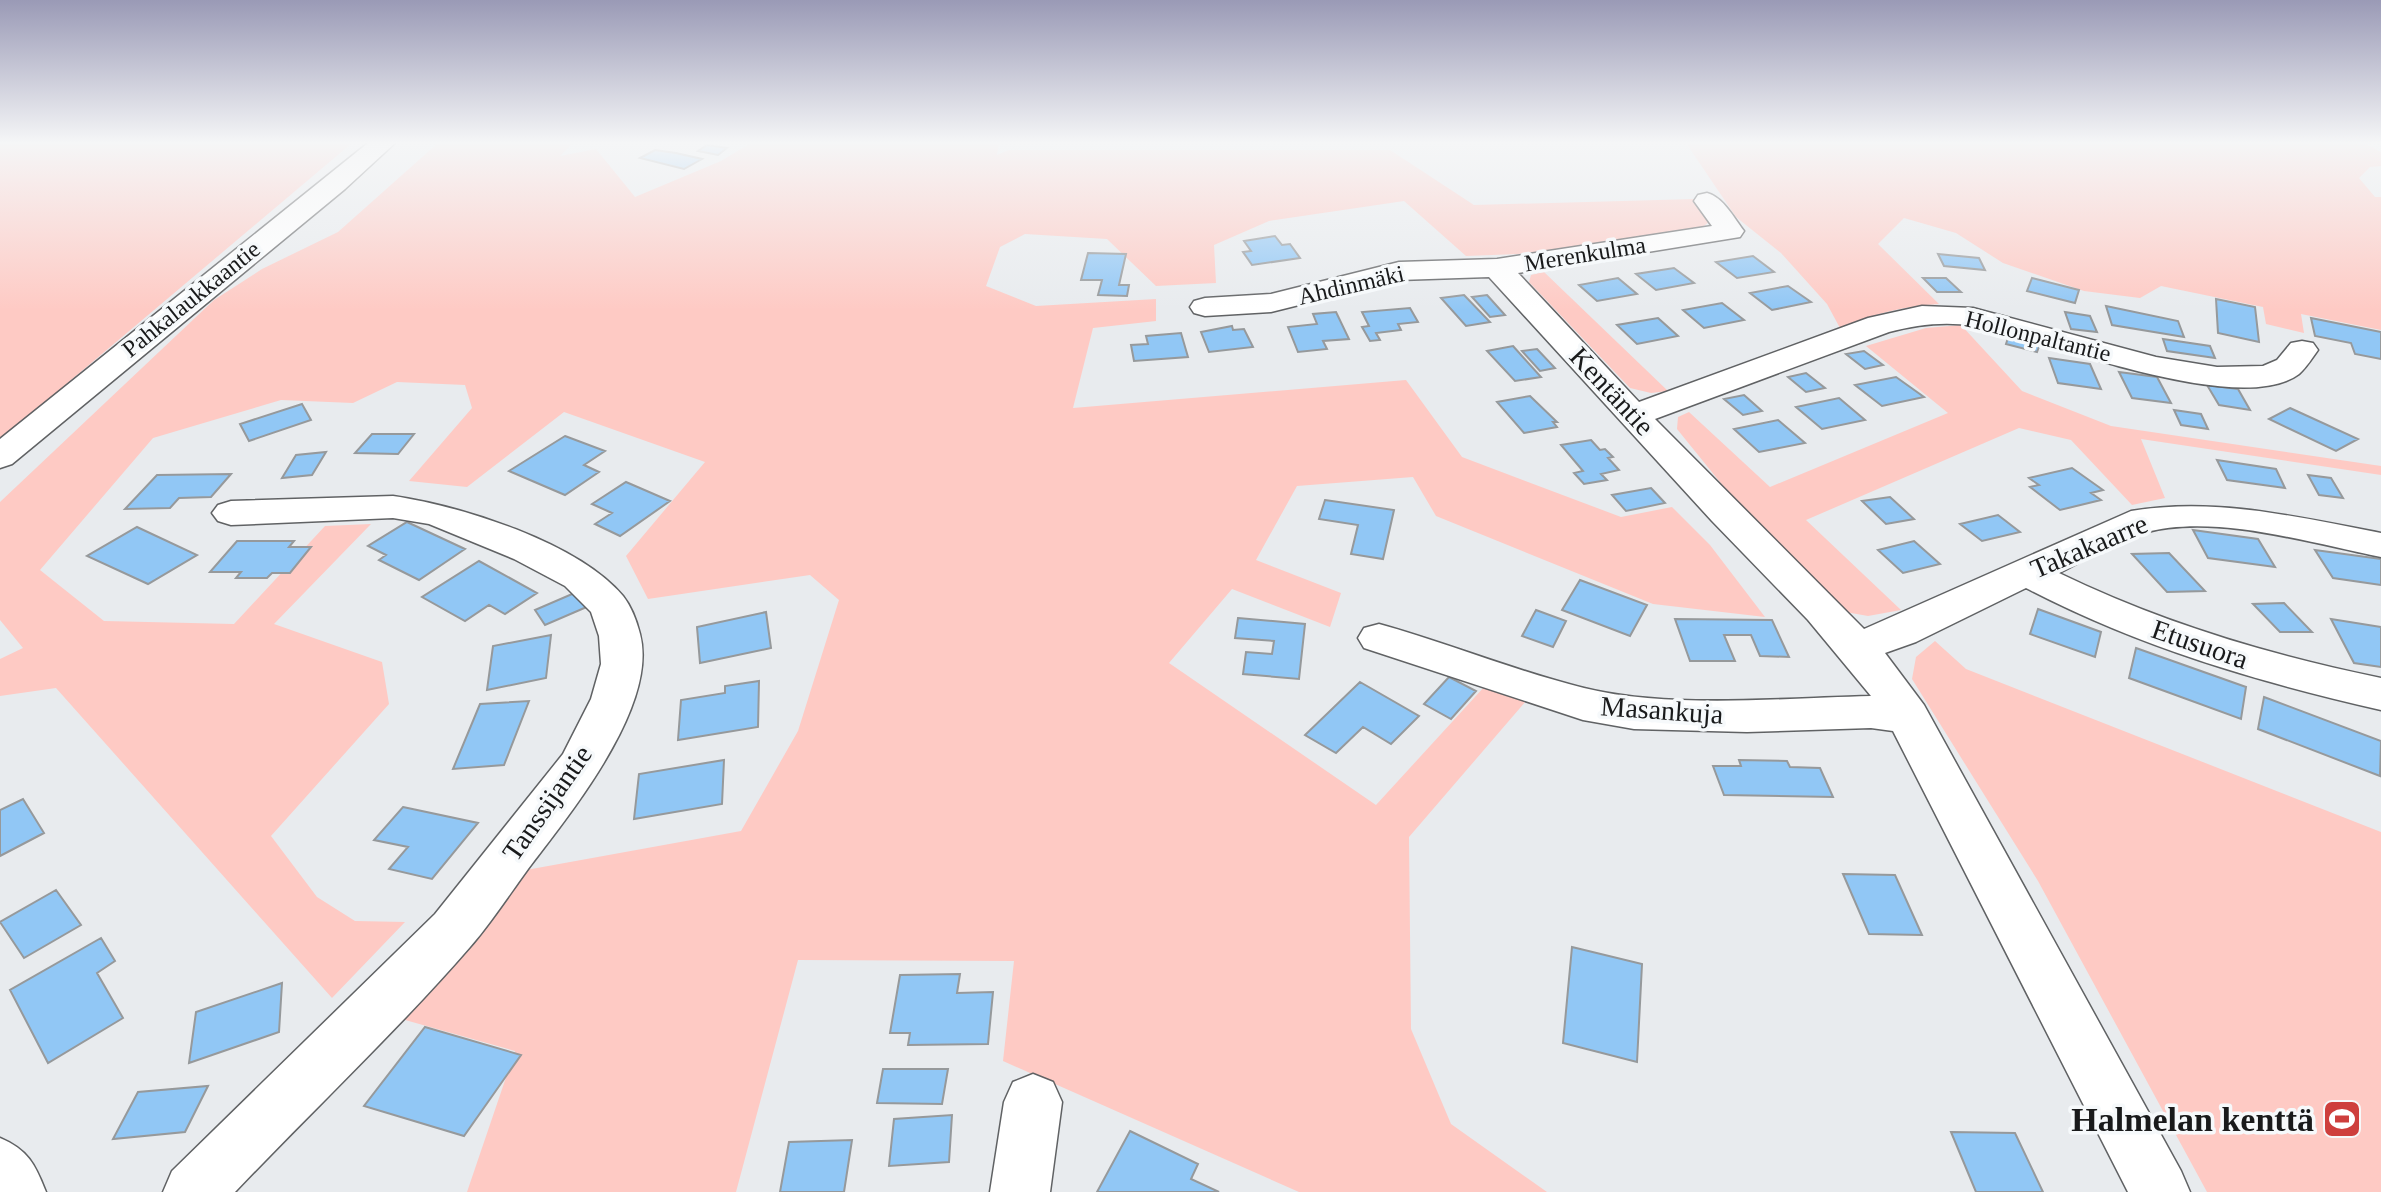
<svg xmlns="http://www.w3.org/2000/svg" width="2381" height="1192" font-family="'Times New Roman',serif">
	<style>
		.green { fill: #fecac4 }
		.building { fill: #91c7f5; stroke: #96999b; stroke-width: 2 }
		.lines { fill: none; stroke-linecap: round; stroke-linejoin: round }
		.minor-casing { stroke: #606264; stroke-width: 3 }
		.minor { fill: #fff; fill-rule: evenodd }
		.labels { text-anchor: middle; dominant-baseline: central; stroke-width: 7; stroke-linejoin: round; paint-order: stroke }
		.far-street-label { font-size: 24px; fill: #191a1b; stroke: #f6f9fb }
		.street-label { font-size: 28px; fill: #191a1b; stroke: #f6f9fb }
		.near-poi-label { font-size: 34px; font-weight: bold; fill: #191a1b; stroke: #f6f9fb; text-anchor: end }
	</style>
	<rect width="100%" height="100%" fill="#e8ebee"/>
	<path class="green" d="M0 143H352L0 440Z
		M438 143H573L560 156 596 149 635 197 721 161 751 143H999L997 155 1009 150H1390L1474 205 1694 199 1709 222 1696 232 1518 254 1466 256 1404 201 1269 221 1214 245 1216 283 1156 286 1107 239 1025 234 1000 247 986 286 1036 306 1156 299V321L1093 328 1073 408 1406 380 1462 457 1621 517 1672 507 1710 545 1765 617 1653 604 1436 516 1413 477 1297 486 1256 560 1341 593 1330 627 1232 589 1169 663 1376 805 1485 686 1526 701 1409 837 1411 1029 1451 1124 1547 1192H1299L1003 1061 1014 961 798 960 736 1192H467L515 1051 398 1018 526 870 741 831 798 731 839 600 810 575 648 599 626 556 705 462 564 412 467 487 409 481 472 408 465 385 397 382 353 403 281 400 153 438 40 570 104 621 234 624 325 526 371 524 274 624 382 662 389 704 271 836 317 897 355 921 405 922 332 998 56 688 0 696V659L23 648 0 620V502L214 300 262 269 338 232Z
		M1686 143H2364L2381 152V166L2370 167 2359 178 2375 197H2381V330L2301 314 2304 333 2266 324 2263 307 2161 286 2140 298 2084 291 2003 263 1956 233 1904 218 1878 244 1939 304C1903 306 1874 314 1840 328L1827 304 1781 253 1736 217Z
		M1544 272 1668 391 1651 393 1630 388 1529 282 1531 275Z
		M1961 325 2022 391 2111 426 2381 466V475L2141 439 2165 498 2132 505 2071 440 2019 428 1806 520 1901 610 1868 616 1840 611 1758 529 1677 429 1678 417 1689 412 1770 487 1948 413 1866 346 1926 328Z
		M1935 641 1966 669 2381 832V1192H2207L2038 881 1912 679 1916 657Z"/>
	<path class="building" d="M707 145 727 148 718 155 698 151Z
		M655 150 676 153 702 159 684 169 640 158Z
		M1275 236 1282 245 1290 244 1300 258 1252 265 1243 252 1251 251 1244 241Z
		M1088 253 1126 254 1119 285H1129L1127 296 1098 295 1102 280H1081Z
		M1938 254 1979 258 1985 270 1944 266Z
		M1753 256 1774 272 1737 278 1716 262Z
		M1674 268 1694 283 1656 290 1636 274Z
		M1618 278 1637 294 1597 301 1579 285Z
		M1923 278H1946L1961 292H1937Z
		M2032 278 2079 290 2075 303 2027 291Z
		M1788 286 1811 302 1772 310 1750 293Z
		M1464 295 1490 322 1466 326 1441 298Z
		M1487 295 1505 315 1490 317 1472 297Z
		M2216 299 2255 307 2259 342 2218 333Z
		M1722 303 1744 320 1704 328 1683 310Z
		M2106 306 2178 321 2184 337 2112 325Z
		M1410 308 1418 322 1398 324 1401 330 1376 333 1380 340 1370 341 1362 327 1369 326 1362 312Z
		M1336 312 1349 339 1323 341 1327 349 1298 352 1288 327 1317 324 1313 314Z
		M2065 312 2090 316 2097 332 2071 329Z
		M1658 318 1678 336 1637 344 1617 325Z
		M2311 318 2381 332V359L2355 354 2351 343 2315 336Z
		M1232 326 1233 330 1244 329 1253 347 1209 352 1201 332Z
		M1181 333 1188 357 1134 361 1131 345 1148 344 1146 336Z
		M2009 335 2040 344 2037 352 2006 344Z
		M2163 339 2210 346 2215 358 2167 351Z
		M1513 346 1541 377 1515 381 1487 351Z
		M1537 349 1555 368 1540 371 1522 351Z
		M1864 351 1883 365 1865 369 1846 354Z
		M2049 358 2090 364 2101 389 2058 383Z
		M2119 372 2157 377 2171 403 2132 398Z
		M1806 373 1825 388 1806 392 1788 377Z
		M1896 377 1924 397 1882 406 1855 385Z
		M2207 385 2238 389 2250 410 2219 405Z
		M1744 395 1762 411 1743 415 1724 399Z
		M1530 396 1557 422H1553L1557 427 1524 433 1497 402Z
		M1839 398 1865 420 1822 429 1796 407Z
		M302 404 311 420 249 441 240 424Z
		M2290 408 2358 439 2336 451 2269 419Z
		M2174 410 2201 414 2208 429 2181 425Z
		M1778 420 1805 443 1759 452 1734 429Z
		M372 434H414L398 454 355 453Z
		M565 436 605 451 584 465 599 472 565 495 509 471Z
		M1591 440 1600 450 1605 449 1613 457 1608 458 1619 470 1601 474 1607 480 1584 484 1574 473 1583 471 1561 445Z
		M326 452 312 475 282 478 296 455Z
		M2217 460 2276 469 2285 488 2227 480Z
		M2072 468 2103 490 2091 493 2101 500 2060 510 2030 487 2039 485 2029 478Z
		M231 474 211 497 179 498 170 508 125 509 157 475Z
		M2308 475 2331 478 2343 498 2319 495Z
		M626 482 670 501 620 536 595 524 612 513 592 504Z
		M1651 488 1665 503 1626 511 1612 495Z
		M1890 497 1914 519 1886 524 1862 501Z
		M1325 500 1394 510 1383 559 1351 554 1358 525 1319 519Z
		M1998 515 2020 532 1982 541 1960 524Z
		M407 522 465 549 419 580 379 560 386 555 368 546Z
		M137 527 197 555 148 584 87 556Z
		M2193 530 2258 539 2275 567 2208 558Z
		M237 541H294L289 547H311L290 573H272L267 578H236L241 572H210Z
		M1914 541 1940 564 1903 573 1878 550Z
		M2315 550 2381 559V585L2333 578Z
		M2169 553 2205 591 2167 592 2132 554Z
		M479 561 537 593 505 614 489 605 465 621 422 597Z
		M1580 580 1647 605 1630 636 1562 610Z
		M579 591 589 606 545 625 535 610Z
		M2284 603 2312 632H2280L2253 604Z
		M2038 609 2101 632 2095 657 2030 634Z
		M1536 610 1566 621 1553 647 1522 636Z
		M766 612 771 648 700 663 697 627Z
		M1238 618 1305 624 1299 679 1243 674 1246 652 1272 654 1274 641 1235 638Z
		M1675 619 1772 620 1789 657 1760 656 1751 635H1724L1735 661H1690Z
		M2331 619 2381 627V667L2354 663Z
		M551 635 546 678 487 690 493 646Z
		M2136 648 2246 687 2241 719 2129 678Z
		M1449 677 1476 691 1451 719 1424 704Z
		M759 681 758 727 678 740 681 700 725 693V686Z
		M1360 682 1419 716 1391 744 1363 727 1336 753 1305 735Z
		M2264 697 2381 741 2380 776 2258 729Z
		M529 701 504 765 453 769 480 704Z
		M724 760 722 804 634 819 639 774Z
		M1739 760 1787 761 1790 767 1820 768 1833 797 1724 795 1713 766H1741Z
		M23 799 44 833 0 856V810Z
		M403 807 478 823 432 879 389 869 408 847 374 840Z
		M1843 874 1895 875 1922 935 1869 934Z
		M56 890 81 925 24 958 0 922Z
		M101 938 115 961 97 973 123 1018 48 1063 10 990Z
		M1572 947 1642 964 1637 1062 1563 1043Z
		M960 974 957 993 993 992 988 1044 908 1045 910 1033H890L900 975Z
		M282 983 279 1032 189 1063 196 1012Z
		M425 1027 521 1055 464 1136 364 1106Z
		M883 1069H948L942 1104 877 1103Z
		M208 1086 185 1132 113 1139 138 1092Z
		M952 1115 949 1162 889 1166 894 1119Z
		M1130 1131 1198 1164 1191 1179 1219 1192H1097Z
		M1951 1132 2015 1133 2043 1192H1976Z
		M852 1140 844 1192H780L789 1142Z"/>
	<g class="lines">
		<g class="minor-casing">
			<path id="minor" d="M368 143H395L345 189 12 464 0 468V439Z
				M1707 193C1723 197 1734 218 1744 231L1740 237 1518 273 1639 402 1868 318 1922 306 1973 308 2156 357 2217 367 2263 366 2277 360 2291 343 2302 341 2313 343 2318 350C2313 357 2306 368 2299 374 2239 419 2044 339 1973 326 1945 321 1916 325 1889 332L1655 419 1864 629 2131 511C2216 497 2297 517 2381 533V557C2310 543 2214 513 2143 533 2114 540 2086 560 2059 573 2162 623 2269 655 2381 678V710C2258 682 2139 647 2026 588L1916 642 1885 653 1924 705 2181 1171 2190 1192H2128L1893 731 1871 728 1747 732 1634 729 1583 720 1364 648 1358 638 1364 628 1379 624C1448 643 1515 671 1584 688 1668 709 1784 698 1871 696L1808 620 1712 521 1489 277 1399 280 1271 312 1205 316 1194 313 1190 307 1194 301 1205 298 1271 294 1399 262 1497 259 1712 226 1694 201 1698 195Z
				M393 496C461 506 577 542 623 596 631 606 637 622 640 634 659 706 569 815 528 869 509 895 491 923 470 947 397 1031 312 1111 235 1192H163L172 1171 435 914 563 754 591 699 601 664 599 636 591 612 565 586 514 559 429 524 393 518 231 525 218 521 212 513 218 505 231 501Z
				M1033 1074 1053 1082 1062 1102 1050 1192H990L1004 1102 1013 1082Z
				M0 1138C28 1150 35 1164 46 1192H0Z"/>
		</g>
		<use href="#minor" class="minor"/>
	</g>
	<linearGradient id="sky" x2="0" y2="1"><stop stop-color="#9a9ab6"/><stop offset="0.46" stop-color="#f5f6f7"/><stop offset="1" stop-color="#f5f6f7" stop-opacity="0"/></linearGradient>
	<rect width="2381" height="310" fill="url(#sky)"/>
	<defs>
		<g id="stadium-square" transform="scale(2)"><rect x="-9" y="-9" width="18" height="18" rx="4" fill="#ce3f3d" stroke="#f6f9fb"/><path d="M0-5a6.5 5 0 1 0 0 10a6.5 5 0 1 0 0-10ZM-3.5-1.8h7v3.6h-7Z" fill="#fff"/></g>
	</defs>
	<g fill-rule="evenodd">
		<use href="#stadium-square" x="2342" y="1119"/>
	</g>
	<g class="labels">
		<g class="far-street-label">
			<text transform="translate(1585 254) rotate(-9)">Merenkulma</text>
			<text transform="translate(1351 285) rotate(-13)">Ahdinmäki</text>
			<text transform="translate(191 299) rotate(-39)">Pahkalaukkaantie</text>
			<text transform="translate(2038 336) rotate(14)">Hollonpaltantie</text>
		</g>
		<g class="street-label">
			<text transform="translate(1612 391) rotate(47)">Kentäntie</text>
			<text transform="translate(2089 546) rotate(-23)">Takakaarre</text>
			<text transform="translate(2200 644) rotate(19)">Etusuora</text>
			<text transform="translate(1662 710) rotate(4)">Masankuja</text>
			<text transform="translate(547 803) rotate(-55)">Tanssijantie</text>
		</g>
		<g class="near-poi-label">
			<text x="2314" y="1119">Halmelan kenttä</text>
		</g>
	</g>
</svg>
